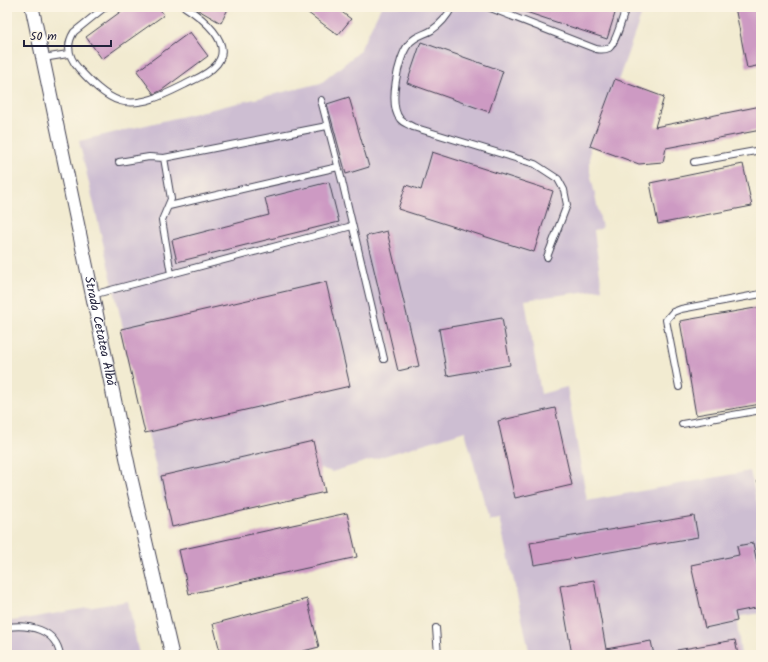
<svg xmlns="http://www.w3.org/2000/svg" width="768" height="662" font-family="Kalam,sans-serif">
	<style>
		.industrial { fill: #cdbed2 }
		.building { fill: #cd9ac3 }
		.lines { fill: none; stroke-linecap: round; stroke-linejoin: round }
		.service-casing { stroke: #414052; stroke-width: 8 }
		.minor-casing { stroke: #414052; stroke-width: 15 }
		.service { stroke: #fff; stroke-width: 6 }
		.minor { stroke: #fff; stroke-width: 13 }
		.labels { text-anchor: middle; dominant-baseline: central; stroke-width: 3; stroke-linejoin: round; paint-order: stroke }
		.street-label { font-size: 13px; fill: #22223b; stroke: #fcf5e5 }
	</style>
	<rect width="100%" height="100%" fill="#fcf5e5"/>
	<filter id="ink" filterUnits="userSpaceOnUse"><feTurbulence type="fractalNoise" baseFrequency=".025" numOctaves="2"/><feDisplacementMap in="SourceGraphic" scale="8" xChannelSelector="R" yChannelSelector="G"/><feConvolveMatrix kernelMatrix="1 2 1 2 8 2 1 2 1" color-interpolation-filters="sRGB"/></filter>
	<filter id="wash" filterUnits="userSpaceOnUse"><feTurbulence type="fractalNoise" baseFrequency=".012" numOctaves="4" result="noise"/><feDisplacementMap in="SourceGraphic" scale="16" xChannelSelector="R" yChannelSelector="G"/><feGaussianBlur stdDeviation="0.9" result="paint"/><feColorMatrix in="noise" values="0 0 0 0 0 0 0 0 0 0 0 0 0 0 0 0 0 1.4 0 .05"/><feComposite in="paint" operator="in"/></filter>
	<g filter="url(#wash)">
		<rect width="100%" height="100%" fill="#f2ebd1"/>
		<path class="industrial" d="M381 7H644L618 81 615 80 590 147V172L602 228 594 231 602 289 525 300 541 394 567 387 587 501 750 471 761 521V613L741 616 737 624 741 655H530L500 518 489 520 465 431 332 472 320 468 164 502 79 141 321 83 359 52Z
			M128 601 139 655H7V622Z"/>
		<g id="blocks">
			<path class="building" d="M127 7H158L164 15 102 59 86 37Z
				M193 7H229L221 23Z
				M300 7H335L351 19 338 35Z
				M517 7H617L607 39 517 9Z
				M735 7H761V65L747 68Z
				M190 32 208 56 162 90 154 94 137 71Z
				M421 42 503 71 489 112 407 83Z
				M615 79 664 97 655 127 761 106V130L666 148 663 162 639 164 590 146Z
				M349 97 369 167 346 174 327 104Z
				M432 152 553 191 534 252 398 209 406 185 421 190Z
				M743 164 752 206 658 224 650 183Z
				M329 182 339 222 177 262 172 240 269 215 265 198Z
				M387 231 419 366 398 371 366 236Z
				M326 282 350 386 145 433 121 329Z
				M761 307V404L696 415 680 321Z
				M502 318 510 365 447 376 439 329Z
				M555 408 572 485 515 498 498 421Z
				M313 441 325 492 172 527 161 476Z
				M347 513 357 557 189 594 179 550Z
				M694 516 698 537 534 565 530 543Z
				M753 543 761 582V607L735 612 737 621 705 628 691 565 739 555 737 546Z
				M594 580 606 649 651 641 654 655H572L560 586Z
				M307 599 319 647 288 655H221L213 624Z
				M735 640 738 655H677V650Z"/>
		</g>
	</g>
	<g filter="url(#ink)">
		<use href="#blocks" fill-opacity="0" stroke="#414052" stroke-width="1"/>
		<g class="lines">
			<g class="service-casing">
				<path id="service" d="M105 7 74 32C65 46 69 58 79 69 90 81 104 96 120 101 141 107 166 94 184 85 195 79 209 74 217 64 234 42 201 17 185 7
					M452 7C447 17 441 24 432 30 424 35 414 36 408 45 398 58 388 105 400 119 403 123 408 124 413 127L535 164 558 179 564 190 567 205 547 257
					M488 7 596 49C601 50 605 50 609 48 616 43 623 16 626 7
					M43 58 68 54
					M321 100 342 181 384 359
					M164 158 171 199 162 220 171 274
					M119 162 149 157 164 158 327 126
					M694 162 761 150
					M169 206 338 167
					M92 295 352 226
					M679 387 666 320 673 312 681 309 761 294
					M682 424 761 410
					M761 474V480
					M7 627C29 624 56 629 60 655
					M436 628 438 655"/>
			</g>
			<g class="minor-casing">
				<g id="minor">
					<path id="s1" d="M32 7 130 474 172 655"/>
				</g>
			</g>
			<use href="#service" class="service"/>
			<use href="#minor" class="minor"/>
		</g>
	</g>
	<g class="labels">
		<g class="street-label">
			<text stroke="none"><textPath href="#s1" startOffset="331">Strada Cetatea Albă</textPath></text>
		</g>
	</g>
	<rect width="768" height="662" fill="none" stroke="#fcf5e5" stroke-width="24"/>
	<path d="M24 40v6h87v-6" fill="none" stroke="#22223b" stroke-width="2"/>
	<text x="30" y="40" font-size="12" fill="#22223b" stroke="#fcf5e5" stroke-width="3" paint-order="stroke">50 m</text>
</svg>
